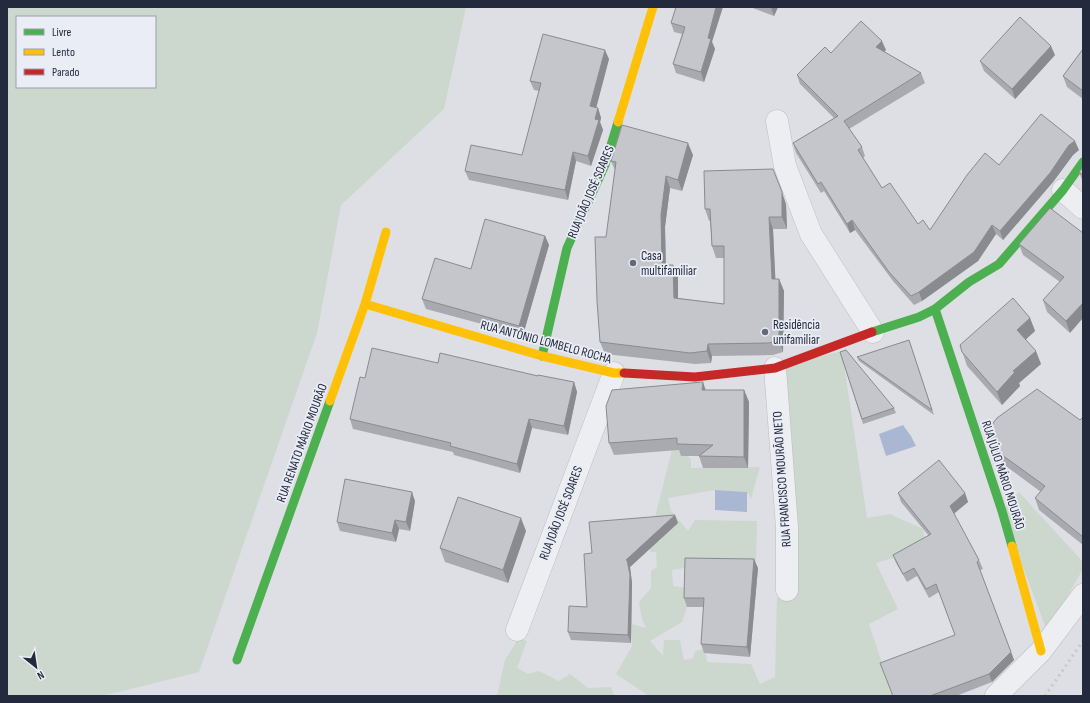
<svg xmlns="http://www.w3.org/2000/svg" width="1090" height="703" font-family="'Sofia Sans Condensed',sans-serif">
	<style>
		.green { fill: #ccd7cd; fill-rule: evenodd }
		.water { fill: #a9b7d2 }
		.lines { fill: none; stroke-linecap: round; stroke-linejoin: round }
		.street-casing { stroke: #bcbdc2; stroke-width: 23 }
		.street { stroke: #edeef1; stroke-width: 22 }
		.fast { stroke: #4caf50; stroke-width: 9 }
		.slow { stroke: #ffc107; stroke-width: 9 }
		.jam { stroke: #c62828; stroke-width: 9 }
		.rail { stroke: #c6c8cc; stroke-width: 3; stroke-dasharray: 2 4; stroke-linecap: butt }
		.wall { fill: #a9aaaf }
		.shaded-wall { fill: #898b8e }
		.building { fill: #c4c6cb; stroke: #898b8e }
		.poi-dot { fill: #656978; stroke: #eaedf5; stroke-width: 1.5 }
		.labels { text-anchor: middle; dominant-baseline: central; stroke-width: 3.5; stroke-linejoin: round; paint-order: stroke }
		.street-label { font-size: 13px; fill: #242a3e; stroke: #eaedf5 }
		.poi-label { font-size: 13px; fill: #242a3e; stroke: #eaedf5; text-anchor: start }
	</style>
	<rect width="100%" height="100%" fill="#dedfe4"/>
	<path class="green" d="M7 7H466L444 109 341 205 317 333 199 672 102 696H7ZM17 17H155V87H17Z
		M842 351 867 518 890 514 923 529 926 548 876 563 898 609 869 624 893 696H649L616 674 632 646V624L646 628 642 619 639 602 651 588V571L657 567 656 552H650L649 543 661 541 659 525H653L672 450 677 449 691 459V468L760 467 751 499 747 492 715 490 668 498 671 511 688 531 695 520 757 521 756 563 691 567 672 570 673 586 688 588 687 607 682 622 650 641 663 656 664 640H680L684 660 693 658 695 651 705 649 707 662 751 664 760 684 775 677 777 598 792 597 775 368Z
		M1019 492 1083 562V569L1047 631 1002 511Z
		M518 639 527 641 517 668 528 674 539 671 559 681 570 674 588 688 611 687 614 696H497L505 660Z"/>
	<path class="water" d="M903 425 911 436 916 446 886 456 879 434Z
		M715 490 747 492V512L715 510Z"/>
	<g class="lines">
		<g class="street-casing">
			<path id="street" d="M777 121 785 166 811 234 873 332
				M1063 190 1083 208
				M775 368 787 527V590
				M517 630 614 373
				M996 696 1041 651 1083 595"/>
		</g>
		<use href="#street" class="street"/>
		<path class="fast" d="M935 309 1002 511 1012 546
			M872 332 919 317 935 309 969 282 999 264 1063 190 1083 162
			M542 356 567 248 605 165 618 122
			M237 660 330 401"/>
		<path class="slow" d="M618 122 653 7
			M365 304 542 356 614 373H624
			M330 401 365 304 386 232
			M1012 546 1041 651"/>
		<path class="jam" d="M624 373 695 377 775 368 872 332"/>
		<path class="rail" d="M1045 696 1083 641"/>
	</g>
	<path class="wall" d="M676 7 712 42 715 49 704 82 676 73 673 64 682 34 674 32 671 23Z
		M750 7H778L774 16Z
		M1083 49V99L1067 87 1063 76Z
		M886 50 884 52 921 73 925 83 849 129 862 147 865 156 863 158 882 188 918 224 930 230 999 165 1079 150 1073 155 1053 182 1003 240 996 234 978 261 922 301 914 305 893 281 855 230 850 233 824 191 821 193 796 153 793 143 834 118 800 84 797 75 831 53Z
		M1055 55 1015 99 984 71 980 61Z
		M609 59 596 108H598L601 118 600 122 603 130 591 166 576 161 568 200 469 180 465 171 522 155 539 91 534 90 530 81Z
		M693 155 682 191 670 188 665 227 666 265 678 277V298L724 304V258H716L712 246 710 221H709L705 209 786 204 787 229H773L775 279H779L784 291 783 352 773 355 712 356 711 363 695 364 605 354 600 342 615 170 611 161Z
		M1083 167V182L1079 172Z
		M1083 233 1070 333 1047 312 1043 300 1060 282 1023 255 1019 244Z
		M545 236 549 245 523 335 426 309 422 299 471 269Z
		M1030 318 1035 331 1026 339 1041 364 1019 383 1020 386 1002 405 967 366 960 345Z
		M909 340 934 415 859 361 857 357Z
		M840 352 894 408 896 413 863 424Z
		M438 363 538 376 574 382 577 392 568 435 532 428 520 473 454 455 453 452 353 429 350 419 365 378Z
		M706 390H744L749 402 748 468H703L699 456H681L679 450 614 455 609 443Z
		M1083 417V545L1039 510 1035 498 1041 492 999 461 995 450 1080 420Z
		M898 493H965L968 502 954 514 979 560 983 569 980 570 1014 660 992 682 956 696H892L955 635 939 592 929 598 917 576 907 582 896 563 893 555 929 536 901 502Z
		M415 501 410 531 399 529 396 542 340 531 337 522Z
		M678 523 630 567 632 583 631 643 571 640 568 632 587 607 592 553Z
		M526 531 508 583 445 562 440 548Z
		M758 568 750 657 704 653 701 644 704 607H687L684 598Z"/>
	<path class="shaded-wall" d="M716 7H723L712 42 715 49 704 82 701 72 708 38Z
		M771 7H778L774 16Z
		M882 41 886 50 880 56 876 47Z
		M1051 46 1055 55 1015 99 1012 89Z
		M605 50 609 59 594 116 590 106Z
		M598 108 601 118 600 122 603 130 591 166 588 156 595 119Z
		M1075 141 1079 150 1073 155 1053 182 1003 240 1000 231 1069 145Z
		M688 143 693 155 682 191 678 180Z
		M573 152 576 161 568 200 565 190Z
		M666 176 670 188 665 227 666 277 662 265 661 215Z
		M782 192 786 204 787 229 782 217Z
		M769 217 773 229 776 291 772 279Z
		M852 220 855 230 850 233 847 224Z
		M992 225 996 234 978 261 922 301 919 292Z
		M545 236 549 245 523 335 519 326Z
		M673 265 678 277V310L674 298Z
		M779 279 784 291 783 352 779 340Z
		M1083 303V318L1070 333 1066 321Z
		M1030 318 1035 331 1022 343 1017 330Z
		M708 344 712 356 711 363 707 351Z
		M1036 351 1041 364 1019 383 1020 386 1002 405 997 392 1013 371Z
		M574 382 577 392 568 435 564 426Z
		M703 382 707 394 702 390Z
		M744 390 749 402 748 468 744 457Z
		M529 419 532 428 520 473 517 464Z
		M412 492 415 501 410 531 406 522Z
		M965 493 968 502 953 514 950 506Z
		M675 515 678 523 630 567 632 583 631 643 628 635 626 560Z
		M521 518 526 531 508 583 503 570Z
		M395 520 399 529 396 542 392 533Z
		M754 559 758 568 750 657 747 647Z
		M1011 652 1014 660 992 682 989 674Z"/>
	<path class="building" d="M676 7H716L708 38 711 39 701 72 673 64 685 27 671 23Z
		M1020 17 1051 46 1012 89 980 61Z
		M861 21 882 41 876 47 921 73 844 121 862 147 858 150 882 188 890 183 918 224 923 220 930 230 967 175 985 153 999 165 1041 114 1075 141 1069 145 1050 173 1000 231 992 225 974 252 919 292 911 296 889 272 852 220 847 224 821 182 818 184 793 143 838 116 797 75 825 47 831 53Z
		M543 34 605 50 590 106 598 108 595 119 599 120 588 156 573 152 565 190 465 171 471 145 522 155 541 83 530 81Z
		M1083 49V91L1063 76Z
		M622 125 688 143 678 180 666 176 661 215 662 265H673L674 298 724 304V246H712L710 209H705L704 171 773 169 782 192V217H769L772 279H779V340L769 343 708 344 707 351 690 353 600 342 597 301 595 237H606L616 162 611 161Z
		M1083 167V175L1079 172Z
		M1050 208 1083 233V303L1066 321 1043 300 1064 277 1019 244Z
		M485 219 545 236 519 326 422 299 435 258 471 269Z
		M1013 298 1030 318 1017 330 1036 351 1013 371 1015 372 997 392 962 352 960 345Z
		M909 340 932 410 857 357Z
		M372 348 438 363 440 353 538 376V375L574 382 564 426 529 419 517 464 450 446 451 443 350 419 360 377 365 378Z
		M846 350 894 408 862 419 840 352Z
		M703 382 702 390H744V457L699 456 713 445 677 444V438L609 443 606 406 612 390Z
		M1037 389 1080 420 1083 417V537L1035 498 1045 486 995 450 988 430 997 418Z
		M939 460 965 493 950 506 979 560 977 562 1011 652 989 674 930 696H893L880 663 955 635 936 584 926 589 914 568 903 574 893 555 931 534 898 493Z
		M345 479 412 492 406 522 395 520 392 533 337 522Z
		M458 497 521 518 503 570 440 548Z
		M675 515 626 560H627L630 575 628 635 568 632 569 606 587 607 584 554 592 553 589 522Z
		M685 558 754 559 747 647 701 644 704 598H684Z"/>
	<g class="poi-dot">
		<circle cx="633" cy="263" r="4"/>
		<circle cx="765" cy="332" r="4"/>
	</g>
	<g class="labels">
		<g class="street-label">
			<text transform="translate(591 192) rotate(-67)">RUA JOÃO JOSÉ SOARES</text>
			<text transform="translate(546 342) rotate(15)">RUA ANTÔNIO LOMBELO ROCHA</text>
			<text transform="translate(302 443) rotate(-70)">RUA RENATO MÁRIO MOURÃO</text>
			<text transform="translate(1003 475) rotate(72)">RUA JÚLIO MÁRIO MOURÃO</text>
			<text transform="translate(782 479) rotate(-94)">RUA FRANCISCO MOURÃO NETO</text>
			<text transform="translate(561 513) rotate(-69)">RUA JOÃO JOSÉ SOARES</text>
		</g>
		<g class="poi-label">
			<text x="641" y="256">Casa<tspan x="641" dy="15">multifamiliar</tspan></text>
			<text x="773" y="325">Residência<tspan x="773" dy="15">unifamiliar</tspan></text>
		</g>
	</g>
	<rect width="1090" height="703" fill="none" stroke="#242a3e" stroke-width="16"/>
	<rect x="16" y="16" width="140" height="72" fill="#eaedf5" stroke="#9b9fac"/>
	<rect x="24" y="29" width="20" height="6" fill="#4caf50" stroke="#9b9fac"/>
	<text x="52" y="36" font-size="12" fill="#242a3e">Livre</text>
	<rect x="24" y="49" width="20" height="6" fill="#ffc107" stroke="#9b9fac"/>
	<text x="52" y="56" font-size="12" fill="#242a3e">Lento</text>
	<rect x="24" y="69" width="20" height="6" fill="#c62828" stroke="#9b9fac"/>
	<text x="52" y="76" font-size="12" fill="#242a3e">Parado</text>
	<g transform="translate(36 667) rotate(150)" stroke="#eaedf5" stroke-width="3" paint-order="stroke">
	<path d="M0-3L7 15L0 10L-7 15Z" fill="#242a3e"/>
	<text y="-6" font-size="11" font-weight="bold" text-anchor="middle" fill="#242a3e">N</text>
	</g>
</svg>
